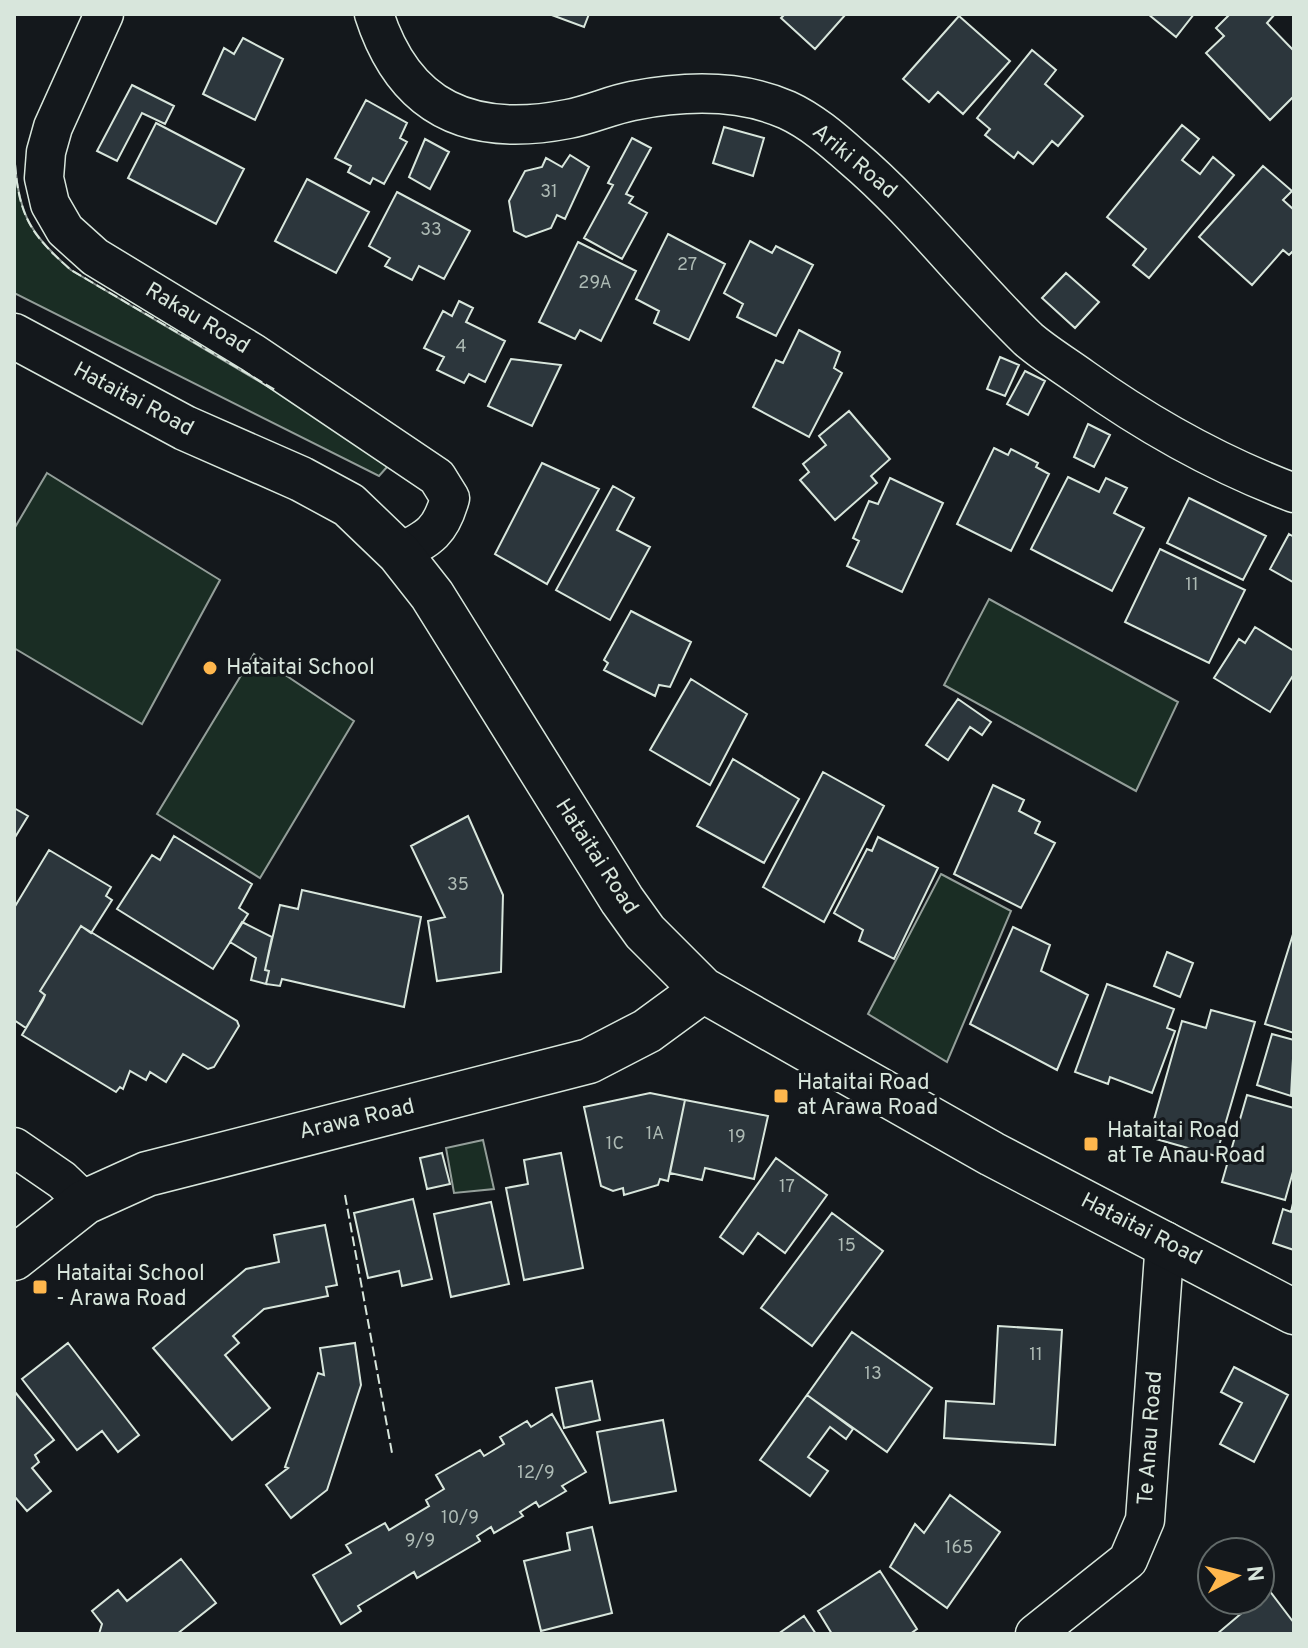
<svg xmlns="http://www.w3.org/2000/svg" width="1308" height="1648" font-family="Overpass,sans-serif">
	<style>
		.green { fill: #1a2d24; stroke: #939e99; stroke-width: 2 }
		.building { fill: #2c363c; stroke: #d8e6dc; stroke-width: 2 }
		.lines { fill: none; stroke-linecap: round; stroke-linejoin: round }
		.street-casing { stroke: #d8e6dc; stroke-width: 41 }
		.secondary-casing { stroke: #d8e6dc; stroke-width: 47 }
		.street { stroke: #14181c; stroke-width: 38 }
		.secondary { stroke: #14181c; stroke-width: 44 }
		.fence { stroke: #d8e6dc; stroke-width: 2; stroke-dasharray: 10 4; stroke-linecap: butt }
		.poi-dot { fill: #ffb74d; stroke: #14181c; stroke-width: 3 }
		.labels { text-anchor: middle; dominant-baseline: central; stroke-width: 6; stroke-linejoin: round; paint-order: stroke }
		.number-label { font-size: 18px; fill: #adbab4 }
		.street-label { font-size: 22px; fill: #d8e6dc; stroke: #14181c }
		.poi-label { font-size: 22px; fill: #d8e6dc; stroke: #14181c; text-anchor: start }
	</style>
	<rect width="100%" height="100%" fill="#14181c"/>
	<path class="green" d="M15 164C19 216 32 236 71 270L380 453 387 467 379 476 14 293Z
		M47 473 220 580 142 724 14 648V529Z
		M989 599 1178 702 1136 791 944 685Z
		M254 654 354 721 260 878 157 814Z
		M941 874 1011 911 947 1062 868 1014Z
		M483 1140 494 1189 454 1193 446 1148Z"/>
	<path class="building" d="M549 14H589L584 27Z
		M785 14H846L815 49 781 18Z
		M1148 14H1194L1176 37Z
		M1230 14H1275L1267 23 1294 51V96L1270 120 1206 53 1224 36 1216 28Z
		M959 16 1010 61 963 114 938 92 929 102 903 79Z
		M243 38 283 59 255 120 203 94 224 48 234 54Z
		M1032 50 1056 70 1045 84 1083 116 1058 146 1052 141 1033 164 1018 152 1014 158 985 135 990 129 977 118Z
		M132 85 174 106 165 124 142 113 117 161 97 151Z
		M366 100 407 123 400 138 407 142 384 184 373 178 370 184 348 172 351 166 335 158Z
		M156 123 244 169 216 224 128 178Z
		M1182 125 1199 139 1182 160 1200 174 1213 157 1234 175 1149 278 1133 265 1146 249 1107 217Z
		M724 127 764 138 753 176 713 163Z
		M632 138 651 148 626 194 633 197 629 203 647 213 622 259 584 238 613 185 608 183Z
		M425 139 449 152 430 189 409 177Z
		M570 155 589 167 565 219 557 215 551 228 526 237 514 231 509 201 525 171 542 167 546 158 562 167Z
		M1263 166 1292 191 1283 200 1294 210V250L1289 255 1283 250 1252 285 1199 237Z
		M307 179 369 212 336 273 275 241Z
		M397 192 470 231 444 279 419 266 412 280 385 266 390 258 369 246Z
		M668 234 725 264 689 340 654 323 659 311 636 299Z
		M750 241 772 253 776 246 813 265 776 336 737 317 743 304 724 293Z
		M578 242 636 271 601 341 580 330 575 339 539 322Z
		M1066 273 1099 302 1075 328 1042 298Z
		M459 301 473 308 466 322 505 341 485 382 469 374 464 383 437 370 444 357 424 348 443 311 452 316Z
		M799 330 840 352 834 368 842 373 809 437 753 407 776 360 783 363Z
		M1000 357 1019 365 1005 396 987 389Z
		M511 359 561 365 532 426 488 406Z
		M1025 371 1045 381 1028 415 1007 404Z
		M849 411 890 459 871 476 877 483 835 520 800 480 809 472 803 464 826 445 819 436Z
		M1088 424 1110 435 1094 467 1074 457Z
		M994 448 1008 455 1011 449 1038 463 1036 467 1049 474 1011 551 957 524Z
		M542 463 599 489 547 584 495 554Z
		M1068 477 1099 492 1106 478 1127 488 1114 513 1144 528 1112 591 1031 549Z
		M890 478 943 503 902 592 847 566 859 541 853 538 869 501 878 504Z
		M613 486 634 498 617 530 650 547 610 620 556 590Z
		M1189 498 1266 536 1243 580 1167 543Z
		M1289 534 1294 537 1293 582 1270 569Z
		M1160 549 1245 590 1209 663 1125 622Z
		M631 611 691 642 670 687 659 685 655 696 604 670 608 663 604 660Z
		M1255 627 1294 651V674L1270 712 1214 678 1239 639 1245 643Z
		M691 679 747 714 710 785 650 750Z
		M958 699 991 722 982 735 970 727 948 760 926 745Z
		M733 759 799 799 764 863 697 826Z
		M823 772 884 806 824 922 763 887Z
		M993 785 1024 800 1019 811 1040 822 1035 833 1055 843 1021 908 954 874Z
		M14 808 28 816 14 839Z
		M468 816 503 895 501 972 437 981 428 921 445 917 411 846Z
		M174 836 252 884 239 908 248 914 213 969 117 909 152 855 160 860Z
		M878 837 938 868 894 959 859 941 863 930 834 913 867 849 872 851Z
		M49 850 111 887 106 896 112 900 91 933 81 926 40 991 45 995 26 1028 14 1020V908Z
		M302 890 421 917 404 1007 282 979 280 986 266 984 269 971 265 970 280 905 298 909Z
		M242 922 272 937 265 970 269 971 266 984 251 980 256 958 230 942Z
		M81 926 237 1021 239 1026 214 1067 208 1069 183 1054 166 1082 150 1072 146 1080 130 1071 123 1089 120 1087 116 1092 22 1035 43 1000 45 995 40 991Z
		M1013 927 1050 945 1041 971 1088 995 1057 1070 970 1024Z
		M1294 931V1033L1265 1024Z
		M1167 952 1193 963 1180 997 1154 986Z
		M1107 984 1174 1009 1167 1028 1175 1031 1152 1093 1110 1077 1108 1084 1075 1072Z
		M1211 1010 1255 1022 1216 1156 1149 1137 1182 1021 1206 1028Z
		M1272 1034 1294 1040 1291 1096 1257 1085Z
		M650 1093 685 1100 668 1181 660 1179 658 1185 624 1195 623 1188 613 1191 601 1186 584 1107Z
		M1247 1095 1294 1108V1168L1285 1200 1222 1182Z
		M685 1100 768 1116 754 1179 705 1168 702 1180 670 1173Z
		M442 1153 450 1184 427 1189 420 1158Z
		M561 1153 583 1268 524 1280 506 1188 528 1184 524 1160Z
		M776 1158 827 1195 785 1253 758 1233 743 1254 720 1237Z
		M413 1199 432 1279 402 1286 399 1271 368 1278 354 1213Z
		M1294 1199V1250L1273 1243 1283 1209 1291 1212Z
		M491 1202 509 1284 451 1297 434 1214Z
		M832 1213 883 1251 812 1346 761 1308Z
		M325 1225 337 1285 326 1287 328 1296 264 1309 233 1336 239 1343 225 1355 270 1408 232 1440 153 1348 246 1269 279 1262 274 1235Z
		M998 1326 1062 1330 1055 1445 944 1438 946 1401 994 1404Z
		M852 1332 932 1388 887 1452 807 1395Z
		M68 1343 139 1435 118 1452 102 1431 77 1450 22 1379Z
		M355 1343 361 1385 327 1490 291 1518 266 1485 288 1468 285 1467 318 1373 324 1375 320 1348Z
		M1234 1367 1288 1395 1254 1462 1220 1444 1242 1403 1221 1392Z
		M592 1381 600 1420 564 1428 556 1388Z
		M15 1392 54 1440 35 1455 39 1462 32 1468 51 1491 27 1511 14 1496Z
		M807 1395 853 1429 846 1439 830 1427 808 1457 828 1471 810 1496 760 1460Z
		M552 1414 586 1472 562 1486 566 1491 539 1507 536 1502 520 1512 523 1516 494 1533 491 1527 477 1536 480 1541 417 1578 414 1572 358 1606 361 1611 341 1624 313 1575 351 1553 346 1545 385 1523 389 1530 429 1506 426 1500 444 1489 436 1475 480 1450 484 1456 504 1444 500 1437 527 1421 531 1427Z
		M663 1420 676 1491 610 1503 597 1432Z
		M950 1495 1000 1532 947 1608 890 1567 915 1524 924 1533Z
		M592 1527 612 1613 541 1631 524 1561 570 1550 567 1533Z
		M181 1559 216 1603 177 1634H99L102 1624 92 1611 118 1590 127 1601Z
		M880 1571 917 1629 910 1634H832L818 1611Z
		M1269 1590 1294 1623V1634H1217Z
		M804 1616 816 1634H778Z"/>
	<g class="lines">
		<g class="street-casing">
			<path id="street" d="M104 14 53 127 46 152 44 178 50 204 65 230 95 257 253 353 437 477 450 498C441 531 430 538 399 553
				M374 14C405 110 472 138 568 119 590 115 611 105 632 101 683 91 740 89 787 110 811 121 832 139 851 156 916 211 967 280 1028 339 1044 353 1064 365 1082 378 1149 426 1217 464 1294 493
				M14 1147 62 1180 85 1202
				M1035 1634 1128 1560 1145 1520 1165 1241"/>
		</g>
		<g class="secondary-casing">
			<path id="secondary" d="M14 336 185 428 301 479 349 505 399 553 432 595 622 900 645 932 703 990 992 1154 1294 1312
				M14 1258 85 1202 147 1174 589 1061 647 1031 703 990"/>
		</g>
		<use href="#street" class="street"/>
		<use href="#secondary" class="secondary"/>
		<path class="fence" d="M15 164C19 217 32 236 71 270L277 391
			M345 1195 392 1453"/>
	</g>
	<g class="poi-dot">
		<circle cx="210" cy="668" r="8"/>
		<rect x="773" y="1088" width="16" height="16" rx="4"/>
		<rect x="1083" y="1136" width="16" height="16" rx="4"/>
		<rect x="32" y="1279" width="16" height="16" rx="4"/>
	</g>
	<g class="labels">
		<g class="number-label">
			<text x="549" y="192">31</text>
			<text x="431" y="230">33</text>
			<text x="687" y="265">27</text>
			<text x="595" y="283">29A</text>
			<text x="461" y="347">4</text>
			<text x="1192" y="585">11</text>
			<text x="458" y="885">35</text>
			<text x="655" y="1134">1A</text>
			<text x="737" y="1137">19</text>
			<text x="615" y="1144">1C</text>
			<text x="787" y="1187">17</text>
			<text x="847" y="1246">15</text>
			<text x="1036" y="1355">11</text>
			<text x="873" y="1374">13</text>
			<text x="536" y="1473">12/9</text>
			<text x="460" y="1518">10/9</text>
			<text x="420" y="1541">9/9</text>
			<text x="959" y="1548">165</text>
		</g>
		<g class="street-label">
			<text transform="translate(854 162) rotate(40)">Ariki Road</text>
			<text transform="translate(197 319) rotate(31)">Rakau Road</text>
			<text transform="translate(133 400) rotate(28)">Hataitai Road</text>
			<text transform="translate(596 857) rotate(57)">Hataitai Road</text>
			<text transform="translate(357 1120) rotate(-13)">Arawa Road</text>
			<text transform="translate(1141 1230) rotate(27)">Hataitai Road</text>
			<text transform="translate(1151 1438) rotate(-86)">Te Anau Road</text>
		</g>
		<g class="poi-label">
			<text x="226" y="668">Hataitai School</text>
			<text x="797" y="1083">Hataitai Road<tspan x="797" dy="25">at Arawa Road</tspan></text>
			<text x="1107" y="1131">Hataitai Road<tspan x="1107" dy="25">at Te Anau Road</tspan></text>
			<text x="56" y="1274">Hataitai School<tspan x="56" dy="25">- Arawa Road</tspan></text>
		</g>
	</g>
	<rect width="1308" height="1648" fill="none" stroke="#d8e6dc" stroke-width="32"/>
	<g transform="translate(1236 1576) rotate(83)"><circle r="38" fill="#14181c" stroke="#626a69" stroke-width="2"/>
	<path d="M0-6L14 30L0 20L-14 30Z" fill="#ffb74d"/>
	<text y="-12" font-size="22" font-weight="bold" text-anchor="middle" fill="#d8e6dc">N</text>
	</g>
</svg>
